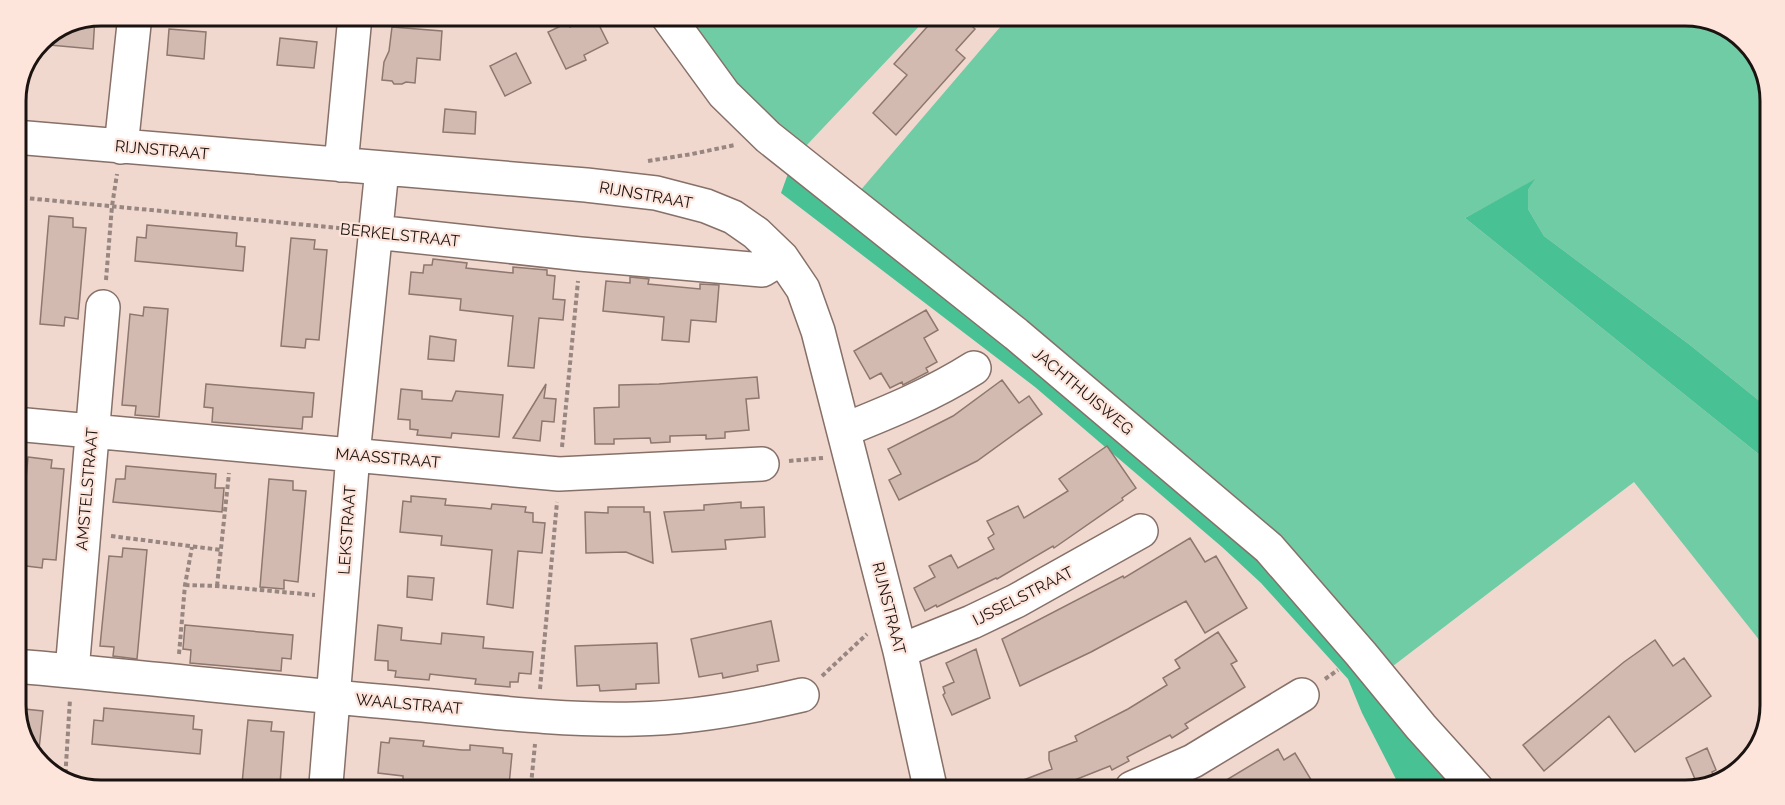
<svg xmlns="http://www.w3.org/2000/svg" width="1785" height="805" font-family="Raleway,sans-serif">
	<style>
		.green { fill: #70cca5 }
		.forest { fill: #48c294 }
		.building { fill: #d2bab1; stroke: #8d776e; stroke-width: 1.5 }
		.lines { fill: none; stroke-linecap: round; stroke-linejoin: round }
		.minor-casing { stroke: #867068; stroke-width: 36 }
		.path { stroke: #988680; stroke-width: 4; stroke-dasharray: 4.5 3; stroke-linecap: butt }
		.minor { stroke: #fff; stroke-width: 33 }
		.labels { text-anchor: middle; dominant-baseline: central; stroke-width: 4.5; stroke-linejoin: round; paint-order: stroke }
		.street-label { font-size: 16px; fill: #1b1310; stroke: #fee5dc }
		.rim { fill: none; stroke: #1b1310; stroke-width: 3 }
	</style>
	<rect width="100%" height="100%" fill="#f1d8cf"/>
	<path class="green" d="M682 17 927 18 805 147 758 106 724 70Z
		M1007 19 1717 22 1755 53 1770 96 1767 407 1690 345 1544 236 1528 209V190L1534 180 1465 218 1766 460 1764 646 1634 482 1393 666 1279 541 1235 498 859 192Z"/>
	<path class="forest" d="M790 168 1257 554 1467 789H1401L1362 713 1348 679 1261 583 1222 547 1035 387 781 193Z
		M1535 179 1528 190V209L1544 236 1690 345 1767 407 1766 460 1465 218Z"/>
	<path class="building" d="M95 17 93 49 39 44 40 40Z
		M591 17H595L608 43 584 55 586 60 566 69 548 32 567 23 570 27Z
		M935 18 964 19 975 29 956 50 965 58 896 135 873 113 907 75 894 64Z
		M392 27 442 31 440 60 417 58 415 83 406 82 402 84H394L392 81 382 80 384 62 389 51Z
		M169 29 206 32 204 59 167 55Z
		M280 38 317 42 314 68 277 65Z
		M516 53 531 83 505 96 490 66Z
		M445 109 476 112 475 134 443 132Z
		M49 216 73 218V227L86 228 78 319 65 317 64 326 40 324Z
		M147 225 237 233 236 246 245 247 243 271 135 261 137 237 146 238Z
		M291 238 315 240 314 249 327 250 319 340 306 339 305 348 281 346Z
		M433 259 467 263 466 268 513 273V267L547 270V275L555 276 553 299 565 300 563 320 539 318 534 368 508 366 513 316 460 310 461 299 409 294 411 272 423 273 424 265H432Z
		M630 277 649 279 648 284 700 289V284L719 285 716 322 691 320 689 342 662 340 664 317 603 311 606 281 630 283Z
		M144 307 168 309 159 417 135 415 136 406 122 405 130 314 143 316Z
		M926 310 938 330 924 338 937 362 926 368 928 372 903 385 902 382 890 388 881 373 870 379 854 351Z
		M430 336 456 340 454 361 428 359Z
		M757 377 759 398 746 399 749 430 725 432V438L706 439V435L670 436V442L651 443 650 438 614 439V444H595L594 408 619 407V385L659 384Z
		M1002 380 1019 403 1029 396 1042 414 977 461 899 500 889 480 901 474 888 449 953 416Z
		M206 384 314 393 312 417H303L302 429 212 422 213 408 204 407Z
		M546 384 544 398 556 399 554 422 542 421 540 441 513 438Z
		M401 389 422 391V399L452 401 456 391 503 395 499 437 452 433 451 438 417 435 418 430 410 429V420L398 419Z
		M1107 446 1136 488 1122 498 1123 500 1054 548 1053 546 997 579 996 578 937 607 936 605 925 611 914 588 935 577 929 566 951 555 958 568 994 549 988 538 994 534 987 521 1018 506 1024 518 1068 491 1059 479Z
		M28 457 52 460 51 468 64 469 56 560 43 559 42 568 18 565Z
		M126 466 216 474 215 488H224L222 512 113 502 116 479H125Z
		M269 479 293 481V490L306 491 298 582 284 580V589L260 587Z
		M411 496 446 499 445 505 483 508 491 509 492 504 526 507 525 512 533 513V522L545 523 542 553 518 551 513 608 487 604 492 550 441 545 442 536 400 532 403 501 411 502Z
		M741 502V508L764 507 765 537 725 540 726 549 672 552 664 512 704 510V505Z
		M608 507H644V512H650L653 563 626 552 586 553 585 512 608 513Z
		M1190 538 1205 562 1216 556 1247 608 1205 633 1186 601 1091 652 1020 686 1002 639 1123 576 1124 578Z
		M123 548 147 550 137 659 113 656 114 647 100 646 109 556 122 557Z
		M408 576 434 578 432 600 407 597Z
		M771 621 779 661 757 665 758 671 723 678 722 673 699 677 691 639Z
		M185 625 293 635 291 659 282 658 281 671 190 663 191 650 183 649Z
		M378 625 402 628 401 640 441 644 442 633 484 637 483 648 533 652 531 674 519 673 518 682H510V687L475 684 476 679 438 675 430 674 429 680 395 677 396 671 388 670V661L375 660Z
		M1218 632 1237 661 1231 664 1245 687 1185 724 1188 728 1172 738 1170 735 1127 757 1129 761 1112 770 1110 766 1057 787H1008V786L1052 769 1049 760V752L1077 741 1075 736 1128 709 1167 685 1163 678 1180 668 1175 660Z
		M1655 640 1673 666 1684 658 1711 696 1635 752 1609 716 1544 771 1523 745 1624 662Z
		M657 643 659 683 636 684V689L600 691 599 685 577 686 575 646Z
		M976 649 990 698 952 715 943 695 945 693 943 687 954 682 946 663Z
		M15 708 43 711 38 759 30 752Z
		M104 708 194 716 193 729 202 730 200 754 92 744 94 720 103 721Z
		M248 720 272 722 271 731 284 732 280 784H242Z
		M390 738 424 741 423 746 462 750H470V745L503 748V753L512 754 509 785H403V776L378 773 381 742 389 743Z
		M1707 748 1716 770 1712 772 1716 780 1698 786 1686 758Z
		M1278 749 1284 760 1295 753 1316 788H1213Z"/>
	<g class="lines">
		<g class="minor-casing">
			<path id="minor" d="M668 17 724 94 768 137 1016 334 1269 548 1361 654 1421 727 1477 789
				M15 137 586 185 656 193 706 206 733 217 756 233 782 258 803 289 818 331 900 651 930 787
				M121 147 135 15
				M341 165 355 16
				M375 232 580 254 762 270 782 258
				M15 424 559 474 762 464
				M844 430C889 412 933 394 974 368
				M900 651 972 622 1016 601 1141 531
				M15 666C144 677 272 692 400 703 478 710 557 721 636 719 692 718 747 708 802 695
				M72 671 103 307
				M326 784 353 455 382 169
				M1132 788 1193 761 1302 695"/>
		</g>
		<path class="path" d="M648 161 692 154 735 145
			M15 197 349 229
			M106 280 112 206 117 174
			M562 447 578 281
			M789 461 823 458
			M111 536 221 550
			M185 585 217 586 315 595
			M217 586 229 473
			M179 654 185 585 192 547
			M822 676 867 634
			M1325 679 1338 670
			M540 689 557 502
			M65 781 70 699
			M531 785 535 744"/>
		<use href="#minor" class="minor"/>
	</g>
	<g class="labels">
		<g class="street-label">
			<text transform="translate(162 150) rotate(5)">RIJNSTRAAT</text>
			<text transform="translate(646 195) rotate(10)">RIJNSTRAAT</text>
			<text transform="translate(400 235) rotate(6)">BERKELSTRAAT</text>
			<text transform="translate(1083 391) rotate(40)">JACHTHUISWEG</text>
			<text transform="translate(388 458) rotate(5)">MAASSTRAAT</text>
			<text transform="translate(87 489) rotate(-85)">AMSTELSTRAAT</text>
			<text transform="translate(347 530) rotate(-86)">LEKSTRAAT</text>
			<text transform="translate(1023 596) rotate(-27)">IJSSELSTRAAT</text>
			<text transform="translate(889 608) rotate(76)">RIJNSTRAAT</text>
			<text transform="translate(409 704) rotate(5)">WAALSTRAAT</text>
		</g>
	</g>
	<path d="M0 0H1785V805H0ZM101 26H1685A75 75 0 0 1 1760 101V705A75 75 0 0 1 1685 780H101A75 75 0 0 1 26 705V101A75 75 0 0 1 101 26Z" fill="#fee5dc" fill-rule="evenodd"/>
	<path class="rim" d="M101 26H1685A75 75 0 0 1 1760 101V705A75 75 0 0 1 1685 780H101A75 75 0 0 1 26 705V101A75 75 0 0 1 101 26Z"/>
</svg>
